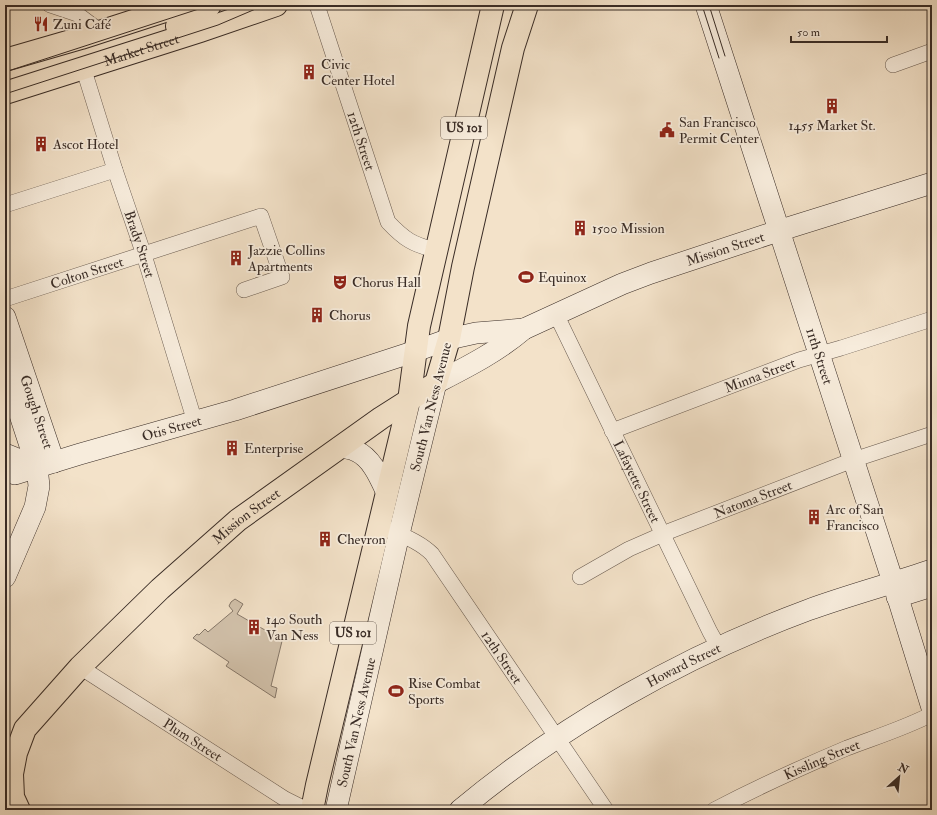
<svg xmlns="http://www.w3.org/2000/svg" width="937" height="815" font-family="'IM FELL Double Pica',serif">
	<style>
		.green { fill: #d3c3ad; stroke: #86786a }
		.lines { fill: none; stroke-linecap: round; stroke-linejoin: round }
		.street-casing { stroke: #685a4f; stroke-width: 16 }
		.secondary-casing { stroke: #392c26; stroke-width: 22 }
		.primary-casing { stroke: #392c26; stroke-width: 24 }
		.highway-casing { stroke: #392c26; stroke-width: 24 }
		.street { stroke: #f7ecdc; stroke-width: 15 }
		.secondary { stroke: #f7ecdc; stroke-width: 21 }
		.primary { stroke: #f3e2c9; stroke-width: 22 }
		.highway { stroke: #f3e2c9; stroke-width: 22 }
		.tram { stroke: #392c26; stroke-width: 1 }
		.labels { text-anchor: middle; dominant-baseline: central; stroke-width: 3.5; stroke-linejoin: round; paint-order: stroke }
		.shield { fill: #f7ecdc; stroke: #72665d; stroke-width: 1 }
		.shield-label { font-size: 13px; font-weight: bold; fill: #392c26 }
		.poi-label { font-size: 14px; fill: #392c26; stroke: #f7ecdc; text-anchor: start }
		.street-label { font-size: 14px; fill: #392c26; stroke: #f7ecdc }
	</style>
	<rect width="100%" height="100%" fill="#f3e2c9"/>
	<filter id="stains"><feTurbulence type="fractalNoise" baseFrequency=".005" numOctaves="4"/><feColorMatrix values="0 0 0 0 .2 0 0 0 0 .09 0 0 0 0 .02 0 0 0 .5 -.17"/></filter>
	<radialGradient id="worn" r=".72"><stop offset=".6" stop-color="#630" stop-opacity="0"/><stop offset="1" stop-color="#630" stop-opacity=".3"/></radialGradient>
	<path class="green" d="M235 599 243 604 237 614 277 637 279 635 283 637 271 686 277 688 275 698 226 666 229 662 193 638 197 634 199 635 205 629 208 632 233 611 229 606 231 602Z"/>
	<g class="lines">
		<g class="street-casing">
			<g id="street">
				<path d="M50 5 77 14 101 32"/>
				<path id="s1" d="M317 5 388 222C404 239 413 245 436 250"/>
				<path d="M893 65 932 51"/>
				<path id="s2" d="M83 67 115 170 144 255 195 422"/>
				<path d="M5 205 115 170"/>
				<path id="s3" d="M5 299 261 216 282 277 244 290"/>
				<path id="s4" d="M556 314 710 632 719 648"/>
				<path id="s5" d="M612 431 799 360 841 348 932 319"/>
				<path id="s6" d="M391 531C405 536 421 543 432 554L606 810"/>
				<path id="s7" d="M580 577 629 549 670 531 853 460 932 434"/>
				<path id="s8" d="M80 667 285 799 307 810"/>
				<path id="s9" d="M714 810C758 787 802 767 847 748 876 737 905 728 932 714"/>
			</g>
		</g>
		<g class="secondary-casing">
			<g id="secondary">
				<path id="s10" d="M706 5 893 582 932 708"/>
				<path id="s11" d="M5 317 54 462"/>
				<path d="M5 369 37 467 39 486 35 507 5 577"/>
				<path d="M340 447C346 448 352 449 356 451 372 458 380 478 387 493"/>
				<path d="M5 454 37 467"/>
				<path id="s12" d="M5 470 15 474 80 454 235 410 416 351 449 339 476 333 524 329"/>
				<path d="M897 597 932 586"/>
				<path id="s13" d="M336 810 399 534 436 383C467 367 497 352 524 329L622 284 651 273 778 231 932 183"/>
				<path id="s14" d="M460 810C562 725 684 656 808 610 849 595 891 584 932 570"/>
			</g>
		</g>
		<g class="primary-casing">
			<g id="primary">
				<path d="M177 26 201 17 210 5"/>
				<path d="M5 60 81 38 183 5"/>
				<path id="s15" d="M5 93 200 31 276 5"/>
			</g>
		</g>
		<g class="highway-casing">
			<g id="highway">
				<path id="s16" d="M19 810 13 797 12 774 16 753 25 729 80 667 160 589 238 520 381 418 436 383 449 339 463 267 513 48 527 5"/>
				<path d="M312 810 317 785 409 401 419 326 493 5"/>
			</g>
		</g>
		<use href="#street" class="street"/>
		<use href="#secondary" class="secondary"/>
		<use href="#primary" class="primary"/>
		<use href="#highway" class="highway"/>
		<path class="tram" d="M702 5 719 58
			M709 5 725 56
			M5 72 211 5
			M5 94 218 25 265 5"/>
	</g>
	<defs>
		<g id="restaurant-bare" transform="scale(1.2)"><path d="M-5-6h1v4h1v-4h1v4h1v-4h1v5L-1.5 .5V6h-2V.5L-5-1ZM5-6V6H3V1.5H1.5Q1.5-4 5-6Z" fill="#8f2418" stroke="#f7ecdc" stroke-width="2.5" paint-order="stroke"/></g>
		<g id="building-bare" transform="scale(1.2)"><path d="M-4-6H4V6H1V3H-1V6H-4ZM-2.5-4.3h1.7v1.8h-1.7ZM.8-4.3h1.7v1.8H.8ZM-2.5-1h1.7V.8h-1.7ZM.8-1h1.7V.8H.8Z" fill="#8f2418" stroke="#f7ecdc" stroke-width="2.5" paint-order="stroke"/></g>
		<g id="civic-bare" transform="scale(1.2)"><path d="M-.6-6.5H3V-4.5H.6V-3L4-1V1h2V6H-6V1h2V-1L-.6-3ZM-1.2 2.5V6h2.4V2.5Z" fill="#8f2418" stroke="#f7ecdc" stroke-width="2.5" paint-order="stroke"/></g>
		<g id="stadium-bare" transform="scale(1.2)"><path d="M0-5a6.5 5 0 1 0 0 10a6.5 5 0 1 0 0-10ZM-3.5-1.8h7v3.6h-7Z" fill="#8f2418" stroke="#f7ecdc" stroke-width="2.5" paint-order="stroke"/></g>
		<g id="theatre-bare" transform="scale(1.2)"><path d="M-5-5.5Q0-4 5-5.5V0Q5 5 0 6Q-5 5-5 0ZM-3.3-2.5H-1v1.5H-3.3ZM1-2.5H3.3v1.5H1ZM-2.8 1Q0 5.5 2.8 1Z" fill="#8f2418" stroke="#f7ecdc" stroke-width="2.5" paint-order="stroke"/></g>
	</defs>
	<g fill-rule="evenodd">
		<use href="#restaurant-bare" x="41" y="24"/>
		<use href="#building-bare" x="309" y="72"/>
		<use href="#building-bare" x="832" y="106"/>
		<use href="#civic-bare" x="667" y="130"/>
		<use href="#building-bare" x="41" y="144"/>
		<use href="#building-bare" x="580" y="228"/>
		<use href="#building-bare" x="236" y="258"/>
		<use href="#stadium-bare" x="526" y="277"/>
		<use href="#theatre-bare" x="340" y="282"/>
		<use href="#building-bare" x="317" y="315"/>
		<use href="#building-bare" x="232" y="448"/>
		<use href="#building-bare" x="814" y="517"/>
		<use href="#building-bare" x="325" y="539"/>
		<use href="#building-bare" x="254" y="627"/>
		<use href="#stadium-bare" x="396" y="691"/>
	</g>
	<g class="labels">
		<g class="shield">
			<rect x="441" y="117" width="46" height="22" rx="3"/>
			<rect x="330" y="622" width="46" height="22" rx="3"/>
		</g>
		<g class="shield-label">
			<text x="464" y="128">US 101</text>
			<text x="353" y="633">US 101</text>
		</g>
		<g class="poi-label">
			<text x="53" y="24">Zuni Café</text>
			<text x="321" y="64">Civic<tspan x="321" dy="16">Center Hotel</tspan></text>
			<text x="679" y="122">San Francisco<tspan x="679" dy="16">Permit Center</tspan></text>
			<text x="832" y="125" text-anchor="middle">1455 Market St.</text>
			<text x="53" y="144">Ascot Hotel</text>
			<text x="592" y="228">1500 Mission</text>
			<text x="248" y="250">Jazzie Collins<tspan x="248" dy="16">Apartments</tspan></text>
			<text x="538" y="277">Equinox</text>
			<text x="352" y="282">Chorus Hall</text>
			<text x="329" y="315">Chorus</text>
			<text x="244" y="448">Enterprise</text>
			<text x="826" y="509">Arc of San<tspan x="826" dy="16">Francisco</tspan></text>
			<text x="337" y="539">Chevron</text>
			<text x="266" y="619">140 South<tspan x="266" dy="16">Van Ness</tspan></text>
			<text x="408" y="683">Rise Combat<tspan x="408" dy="16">Sports</tspan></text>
		</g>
		<g class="street-label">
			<text stroke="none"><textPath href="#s15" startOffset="143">Market Street</textPath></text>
			<text stroke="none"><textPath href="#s1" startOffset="143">12th Street</textPath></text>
			<text stroke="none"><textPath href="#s2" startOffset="186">Brady Street</textPath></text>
			<text stroke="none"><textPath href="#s13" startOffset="759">Mission Street</textPath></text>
			<text stroke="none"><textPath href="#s3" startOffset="86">Colton Street</textPath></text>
			<text stroke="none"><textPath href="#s10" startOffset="369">11th Street</textPath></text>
			<text stroke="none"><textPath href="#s5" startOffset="158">Minna Street</textPath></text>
			<text transform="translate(431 407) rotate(-76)">South Van Ness Avenue</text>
			<text stroke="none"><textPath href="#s11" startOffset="100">Gough Street</textPath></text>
			<text stroke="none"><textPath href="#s12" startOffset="174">Otis Street</textPath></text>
			<text stroke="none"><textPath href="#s4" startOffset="186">Lafayette Street</textPath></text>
			<text stroke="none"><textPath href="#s7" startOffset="190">Natoma Street</textPath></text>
			<text stroke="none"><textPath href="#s16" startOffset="392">Mission Street</textPath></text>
			<text stroke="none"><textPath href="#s6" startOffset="172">12th Street</textPath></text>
			<text stroke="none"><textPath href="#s14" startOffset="267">Howard Street</textPath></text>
			<text stroke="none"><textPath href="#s13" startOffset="90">South Van Ness Avenue</textPath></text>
			<text stroke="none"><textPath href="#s8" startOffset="134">Plum Street</textPath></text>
			<text stroke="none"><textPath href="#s9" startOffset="119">Kissling Street</textPath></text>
		</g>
	</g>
	<rect width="937" height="815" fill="none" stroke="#f3e2c9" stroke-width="20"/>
	<rect x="6" y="6" width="925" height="803" fill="none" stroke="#392c26" stroke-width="2"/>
	<rect x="10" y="10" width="917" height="795" fill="none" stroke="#392c26"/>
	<g transform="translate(899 777) rotate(27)" stroke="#f7ecdc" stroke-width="3" paint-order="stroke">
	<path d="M0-3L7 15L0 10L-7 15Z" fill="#392c26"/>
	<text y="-6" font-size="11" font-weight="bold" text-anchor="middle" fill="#392c26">N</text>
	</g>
	<path d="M791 36v6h96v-6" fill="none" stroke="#392c26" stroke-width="2"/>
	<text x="797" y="36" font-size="12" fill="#392c26" stroke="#f7ecdc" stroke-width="3" paint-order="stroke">50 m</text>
	<rect width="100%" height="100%" filter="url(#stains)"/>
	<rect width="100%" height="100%" fill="url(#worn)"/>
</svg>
